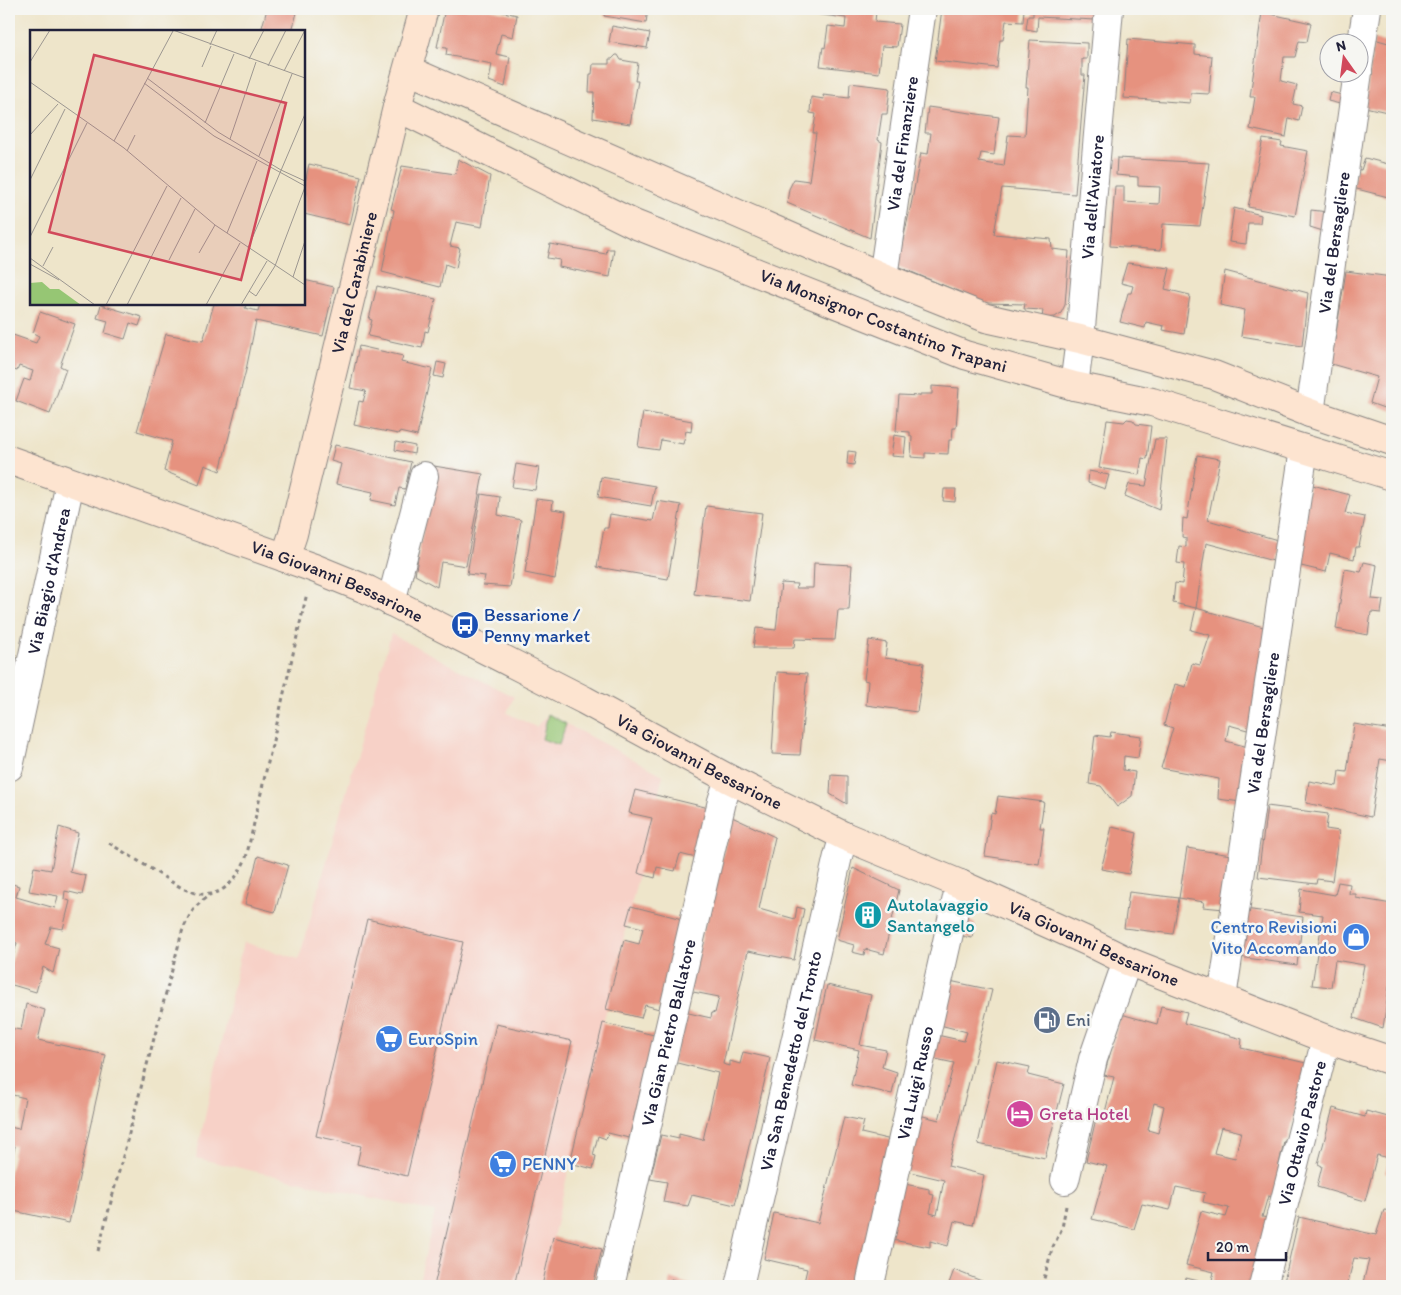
<svg xmlns="http://www.w3.org/2000/svg" width="1401" height="1295" font-family="Itim,sans-serif">
	<style>
		.built { fill: #f7d1c7 }
		.green { fill: #96c674; stroke: #5c7458 }
		.building { fill: #e6927f; fill-rule: evenodd }
		.lines { fill: none; stroke-linecap: round; stroke-linejoin: round }
		.street-casing { stroke: #888482; stroke-width: 30 }
		.secondary-casing { stroke: #888482; stroke-width: 30 }
		.path { stroke: #888482; stroke-width: 3; stroke-dasharray: 4 4; stroke-linecap: butt }
		.street { stroke: #fff; stroke-width: 28 }
		.secondary { stroke: #fde4d0; stroke-width: 28 }
		.labels { text-anchor: middle; dominant-baseline: central; stroke-width: 5; stroke-linejoin: round; paint-order: stroke }
		.street-label { font-size: 18px; fill: #22223b; stroke: #f6f6f2 }
		.transit-label { font-size: 18px; fill: #164399; stroke: #f6f6f2; text-anchor: start }
		.culture-label { font-size: 18px; fill: #0d838f; stroke: #f6f6f2; text-anchor: start }
		.shop-label { font-size: 18px; fill: #366cbe; stroke: #f6f6f2; text-anchor: start }
		.service-label { font-size: 18px; fill: #4e5e75; stroke: #f6f6f2; text-anchor: start }
		.hotel-label { font-size: 18px; fill: #b23c85; stroke: #f6f6f2; text-anchor: start }
		.inset-road { fill: none; stroke: #9c9791; stroke-width: 1 }
		.view { fill: #d1495b; fill-opacity: 0.15; stroke: #d1495b; stroke-width: 2.5 }
		.inset-edge { fill: none; stroke: #22223b; stroke-width: 2.5 }
	</style>
	<rect width="100%" height="100%" fill="#f6f6f2"/>
	<filter id="ink" filterUnits="userSpaceOnUse"><feTurbulence type="fractalNoise" baseFrequency=".02" numOctaves="2"/><feDisplacementMap in="SourceGraphic" scale="10" xChannelSelector="R" yChannelSelector="G"/><feConvolveMatrix kernelMatrix="1 2 1 2 8 2 1 2 1" color-interpolation-filters="sRGB"/></filter>
	<filter id="wash" filterUnits="userSpaceOnUse"><feTurbulence type="fractalNoise" baseFrequency=".0096" numOctaves="4" result="noise"/><feDisplacementMap in="SourceGraphic" scale="20" xChannelSelector="R" yChannelSelector="G"/><feGaussianBlur stdDeviation="1.12" result="paint"/><feColorMatrix in="noise" values="0 0 0 0 0 0 0 0 0 0 0 0 0 0 0 0 0 1.4 0 .05"/><feComposite in="paint" operator="in"/></filter>
	<g filter="url(#wash)">
		<rect width="100%" height="100%" fill="#eee5ca"/>
		<path class="built" d="M391 634 514 697 507 713 536 727 548 714 542 738 559 745 566 724 663 775 658 795 635 790 629 813 652 818 570 1163 542 1286H418L435 1212 196 1158 243 942 299 959Z"/>
		<path class="green" d="M548 714 566 724 559 745 542 739Z"/>
		<g id="blocks">
			<path class="building" d="M267 9H298L292 31H261Z
				M445 9H490L517 15 513 37 501 34 496 54 510 57 505 87 489 81 492 64 446 55 447 48 437 47Z
				M605 9H648L646 23 604 16Z
				M815 9H878V11H876L875 22 900 24 897 47 882 46 879 73 820 66 823 47 825 48 828 26 845 28 846 18 814 14Z
				M942 9H1024L1023 22 1006 21 1003 40H1000L997 68 935 61Z
				M1033 9H1096L1095 20 1038 17 1037 31 1026 29 1028 16H1033Z
				M1262 12 1311 23 1307 42 1299 41 1295 57H1284L1281 81 1297 85 1293 104 1302 106 1299 121 1289 118 1286 137 1250 129 1255 97H1250Z
				M612 26 650 33 647 48 609 42Z
				M1128 39 1195 45V54L1212 56 1209 94 1191 93 1190 103 1124 98Z
				M1374 39 1392 44V69L1390 81H1392V96L1387 112 1365 107Z
				M1030 40 1087 43V59H1082V75H1085L1075 194 1002 188 994 234 1051 239 1052 249 1069 251 1065 305 1061 313 1055 317 1042 318 1043 310 1024 309 1025 304 986 303 897 266 911 205 921 153 928 154 931 133H925L928 107 999 117 994 155 981 153 979 162 1004 166 1008 135 1025 136 1028 87H1026Z
				M616 55H618L621 60 638 63 635 81H638L630 124 593 118 594 92H589L590 74H592L593 64H609V59H612Z
				M850 83 890 88 887 114H882L878 140 882 142 870 238 787 203 789 189 794 179 809 181 816 133H813L816 114 810 113 811 97 824 99 823 95 849 98Z
				M1330 92 1346 96 1344 105 1328 101Z
				M1263 139 1282 142 1281 146 1308 151 1295 216 1248 207Z
				M1117 158 1209 163 1200 226 1163 224 1161 250 1110 246 1115 186H1124V202L1159 204 1160 187 1138 186V177L1116 175Z
				M1365 158 1392 165V198L1353 188 1356 169 1361 170Z
				M458 159 490 176 482 227 456 222 450 246 460 248 456 268 445 264 440 287 382 272 394 210 391 209 402 166 455 174Z
				M309 164 361 176 350 225 304 214V188Z
				M1234 208 1261 215 1260 223H1248L1246 244 1229 242Z
				M1311 210 1328 212 1326 232 1310 227Z
				M550 244 606 254 607 249H614L610 277 559 267 560 260 547 258Z
				M1127 263 1170 268 1165 289 1190 295 1184 334 1163 330 1164 326 1146 322 1145 328 1120 322 1128 293H1131L1133 286 1121 283Z
				M1225 271 1308 293 1302 346 1241 336 1245 310 1220 305Z
				M1346 271 1392 277V411L1370 403 1377 377 1331 364Z
				M304 280 334 287 323 336 256 321 246 370 220 471 205 465 199 485 164 471 172 441 137 431 166 334 203 341 214 304H246L245 308 258 311 260 304H304Z
				M377 286 436 299 428 332 425 331 422 348 368 336 372 320 369 319Z
				M101 305 142 317 139 326 130 323 125 339 105 333 108 321 97 318Z
				M40 312 75 324 60 366 66 369 50 414 16 401 24 379 30 381 33 371 19 366 17 371 9 368V345L13 335 36 343 39 336 33 333Z
				M359 346 403 356 401 362 432 369 417 436 399 432 398 434 354 425 359 401 363 402 366 391 350 388Z
				M437 362 446 364 443 378 434 376Z
				M932 386 959 388 956 428H953L952 440H949L948 454 925 453V458L911 457 912 437 910 436V432L896 431 899 395 920 396V394H932Z
				M643 412 692 421 691 432 686 431 683 444 661 440 659 450 638 447Z
				M1127 419 1133 420 1136 424 1151 426 1147 459 1142 458 1139 475 1099 468 1107 420 1124 422Z
				M894 435 906 437 904 457 891 456Z
				M1155 439H1167L1159 510 1125 496 1129 484 1146 486Z
				M396 442 415 446 414 454 395 450Z
				M335 445 411 462 405 489 399 488 395 505 371 500 373 492 336 484 341 464 331 461Z
				M848 451 856 452 854 465 847 464Z
				M1197 455 1220 459 1208 520 1281 541 1277 562 1206 543 1196 608 1267 628 1251 731 1229 725 1226 741 1248 747 1241 802 1218 799 1219 779 1161 768 1173 728 1164 725 1175 684 1186 687 1192 663 1200 665 1210 635 1191 630 1196 608 1173 603 1175 583 1182 584 1184 564 1177 563 1179 546 1186 547V538L1182 537 1183 518 1187 519Z
				M516 464 539 468 535 490 512 487Z
				M434 466 483 474 466 566 441 562 437 587 415 575Z
				M1089 471 1109 475 1105 489 1088 483Z
				M601 477 655 486 651 506 598 497Z
				M1309 484 1350 495 1345 513 1365 517 1359 547H1356L1354 559 1330 553 1326 572 1297 565Z
				M944 489H956L955 502 943 501Z
				M481 494 500 497 498 515 521 520 510 587 483 585 485 576 467 574Z
				M536 499 553 501 552 509 566 511 555 579 525 573Z
				M657 501 681 505 668 579 597 567 604 528H608L610 514 653 521Z
				M706 506 762 513 750 601 694 594Z
				M1364 562 1377 565 1372 599 1383 600 1381 613 1371 612 1368 635 1336 629 1345 569 1361 572Z
				M814 563 852 565 849 610H838L835 640 795 639 794 648H753L756 628 776 630 781 583 797 584 796 588H813Z
				M869 640 887 643 885 658 924 663 917 712 866 705 868 681 864 680Z
				M777 672 807 674 800 755 772 754Z
				M1354 724 1392 730V761L1380 759 1371 817 1306 803 1309 781 1337 786 1339 771 1347 772Z
				M1111 732 1141 736 1138 758 1124 756 1123 770 1135 772 1132 796 1117 807 1101 786 1089 784 1095 735 1110 737Z
				M831 775 847 776V804L830 794Z
				M635 790 709 808 696 858 680 854 675 871 657 867 655 878 638 873 652 818 629 813Z
				M998 796 1044 802 1040 828H1044L1039 864 985 856 991 813 995 814Z
				M1267 806 1328 814 1326 829 1339 831 1332 881 1317 879 1316 884 1258 877Z
				M732 817 775 837 759 909 795 919 797 907 804 909 794 960 748 951 723 1064 730 1066V1061L740 1064 743 1052 770 1058 735 1205 692 1195 688 1206 663 1202 667 1182 650 1179 661 1135 679 1139V1134L703 1140 718 1073 673 1062 684 1012 711 1018 712 1012 715 1013 719 997 688 991Z
				M59 827 78 833 70 872 86 876 82 895 65 891 64 899 70 901 63 929 51 927 45 944 59 948 53 973 43 967 36 992 9 984V969L17 943 9 940V883L19 886 16 897 55 908 58 896 29 891 34 867 51 870Z
				M1112 827 1137 833 1129 874 1101 869Z
				M1187 848 1231 855 1224 909 1203 907 1204 902 1179 898Z
				M258 856 288 865 275 912 245 904Z
				M853 868 899 890 884 954 865 949 864 955 852 952 854 945 837 940Z
				M1338 882 1350 884 1349 894H1356V898L1392 904V967L1383 1028 1354 1018 1364 965 1335 960 1331 987 1312 985 1323 915 1299 912 1301 889 1335 895Z
				M1129 892 1179 898 1173 934 1124 928Z
				M631 906 682 919 659 1009 645 1005 641 1018 606 1009 624 940 639 944 643 928 626 924Z
				M1245 909 1303 917 1297 965 1239 957Z
				M959 916 975 924 972 938 955 935Z
				M367 919 463 942 407 1176 357 1164 361 1146 316 1136Z
				M945 980 992 990 948 1166 984 1175 973 1225 954 1221 948 1246 930 1241V1247L887 1239 900 1183 929 1189V1194L934 1195 930 1213 937 1215 944 1180 902 1170 915 1114 939 1120 954 1063 931 1058 937 1035 964 1041 967 1032 936 1024Z
				M827 985 871 995 860 1045 886 1050 882 1067 897 1072 892 1094 851 1085 859 1050 815 1040Z
				M26 1004 45 1010 38 1040 106 1055 69 1223 9 1210V1175L15 1146 9 1145V1127L19 1129 25 1098 9 1094V1028L21 1030Z
				M1161 1006 1187 1012 1184 1023 1242 1039 1241 1048 1306 1063 1288 1142 1284 1141 1278 1169 1282 1170 1275 1197 1268 1196 1262 1217 1269 1218 1253 1286H1184L1186 1278 1211 1284 1214 1272 1186 1265 1201 1211 1226 1217 1229 1208 1203 1202 1205 1193 1176 1187 1170 1210 1142 1204 1134 1229 1092 1219 1107 1166 1086 1161 1096 1119 1103 1120 1114 1077 1104 1075 1121 1014 1157 1024ZM1154 1103 1164 1106 1158 1133 1148 1130ZM1221 1127 1241 1132 1235 1158 1214 1153Z
				M603 1023 654 1035 629 1138 608 1133 606 1139 598 1136 593 1155 596 1156 593 1169 570 1163Z
				M496 1024 572 1041 514 1286H434Z
				M997 1060 1030 1067 1028 1075 1064 1084 1045 1158 978 1144Z
				M1333 1108 1365 1117 1366 1111 1392 1118V1175L1385 1173 1389 1158 1377 1155 1365 1201 1317 1187 1322 1166 1318 1164Z
				M844 1117 864 1121 861 1133 896 1141 863 1286H803L807 1269 764 1259 774 1213 818 1223Z
				M1384 1210 1392 1211V1286H1362L1369 1260 1354 1258 1347 1286H1283L1299 1217 1376 1235Z
				M553 1237 602 1249 593 1286H542Z
				M954 1270 994 1286H948Z
				M671 1279 692 1286H669Z"/>
		</g>
	</g>
	<g filter="url(#ink)">
		<use href="#blocks" fill-opacity="0" stroke="#888482" stroke-width="1"/>
		<g class="lines">
			<g class="street-casing">
				<g id="street">
					<path d="M1358 68 1367 9"/>
					<path id="s1" d="M883 277 922 9"/>
					<path id="s2" d="M1074 386 1080 339 1109 9"/>
					<path id="s3" d="M1310 413 1358 72"/>
					<path d="M391 602 424 476"/>
					<path id="s4" d="M9 767 70 483"/>
					<path id="s5" d="M1222 998 1304 449"/>
					<path d="M1065 1180 1093 1059 1127 961"/>
					<path id="s6" d="M871 1280 960 884"/>
					<path id="s7" d="M610 1286 722 801 729 779"/>
					<path id="s8" d="M739 1286 838 856 844 836"/>
					<path id="s9" d="M1263 1286 1326 1039"/>
				</g>
			</g>
			<g class="secondary-casing">
				<g id="secondary">
					<path d="M408 70 883 277 986 318 1080 339 1214 375 1310 413 1392 441"/>
					<path id="s10" d="M397 107 634 224 965 355 1074 386 1152 402 1392 476"/>
					<path id="s11" d="M9 460 314 568 368 590 584 700 729 779 844 836 960 884 1089 942 1127 961 1326 1039 1392 1061"/>
					<path id="s12" d="M285 558 293 534 397 107 424 9"/>
				</g>
			</g>
			<path class="path" d="M109 843C125 853 142 863 159 874 184 890 210 908 234 879 239 873 243 865 246 858L307 593
				M98 1251 182 932C190 913 194 906 211 894
				M1042 1286 1052 1249 1062 1228 1066 1206"/>
			<use href="#street" class="street"/>
			<use href="#secondary" class="secondary"/>
		</g>
	</g>
	<defs>
		<g id="bus-disc" transform="scale(1.4375)"><circle r="9.5" fill="#1a4fb4" stroke="#f6f6f2"/><path d="M-5-6H5V4H4V6H2V4H-2V6H-4V4H-5ZM-3.5-4V0h7V-4ZM-3.5 1.2v1.5H-2V1.2ZM2 1.2v1.5H3.5V1.2Z" fill="#fff"/></g>
		<g id="building-disc" transform="scale(1.4375)"><circle r="9.5" fill="#0f9aa8" stroke="#f6f6f2"/><path d="M-4-6H4V6H1V3H-1V6H-4ZM-2.5-4.3h1.7v1.8h-1.7ZM.8-4.3h1.7v1.8H.8ZM-2.5-1h1.7V.8h-1.7ZM.8-1h1.7V.8H.8Z" fill="#fff"/></g>
		<g id="shop-disc" transform="scale(1.4375)"><circle r="9.5" fill="#3f7fe0" stroke="#f6f6f2"/><path d="M-5-2.5h2.3a2.7 3.5 0 0 1 5.4 0H5L5.5 6h-11ZM-1.5-2.5h3a1.5 2.3 0 0 0-3 0Z" fill="#fff"/></g>
		<g id="fuel-disc" transform="scale(1.4375)"><circle r="9.5" fill="#5c6f8a" stroke="#f6f6f2"/><path d="M-5.5-6h7V0h2V4h1.3V-2.5L3-4.5l.8-.8L6-3V5H2.5V1h-1V6h-7ZM-4.2-4.7v3.2H.2V-4.7Z" fill="#fff"/></g>
		<g id="supermarket-disc" transform="scale(1.4375)"><circle r="9.5" fill="#3f7fe0" stroke="#f6f6f2"/><path d="M-6-5.5h2.5l.6 2H6L4.5 2H-2.5L-4.4-4H-6ZM-1.5 3.2a1.3 1.3 0 1 0 .1 0ZM3 3.2a1.3 1.3 0 1 0 .1 0Z" fill="#fff"/></g>
		<g id="hotel-disc" transform="scale(1.4375)"><circle r="9.5" fill="#d1479c" stroke="#f6f6f2"/><path d="M-6-4.5h1.5V1H6V5H4.5V3h-9V5H-6ZM-4 0a1.8 1.8 0 1 1 3.6 0ZM.5 0V-2.5h3Q6-2.5 6 0Z" fill="#fff"/></g>
	</defs>
	<g fill-rule="evenodd">
		<use href="#bus-disc" x="465" y="625"/>
		<use href="#building-disc" x="868" y="915"/>
		<use href="#shop-disc" x="1356" y="937"/>
		<use href="#fuel-disc" x="1047" y="1020"/>
		<use href="#supermarket-disc" x="389" y="1039"/>
		<use href="#hotel-disc" x="1020" y="1114"/>
		<use href="#supermarket-disc" x="503" y="1164"/>
	</g>
	<g class="labels">
		<g class="street-label">
			<text stroke="none"><textPath href="#s1" startOffset="135">Via del Finanziere</textPath></text>
			<text stroke="none"><textPath href="#s2" startOffset="190">Via dell'Aviatore</textPath></text>
			<text stroke="none"><textPath href="#s3" startOffset="172">Via del Bersagliere</textPath></text>
			<text stroke="none"><textPath href="#s12" startOffset="284">Via del Carabiniere</textPath></text>
			<text stroke="none"><textPath href="#s10" startOffset="532">Via Monsignor Costantino Trapani</textPath></text>
			<text stroke="none"><textPath href="#s4" startOffset="190">Via Biagio d'Andrea</textPath></text>
			<text stroke="none"><textPath href="#s11" startOffset="350">Via Giovanni Bessarione</textPath></text>
			<text stroke="none"><textPath href="#s5" startOffset="278">Via del Bersagliere</textPath></text>
			<text stroke="none"><textPath href="#s11" startOffset="755">Via Giovanni Bessarione</textPath></text>
			<text stroke="none"><textPath href="#s11" startOffset="1190">Via Giovanni Bessarione</textPath></text>
			<text stroke="none"><textPath href="#s7" startOffset="260">Via Gian Pietro Ballatore</textPath></text>
			<text stroke="none"><textPath href="#s8" startOffset="231">Via San Benedetto del Tronto</textPath></text>
			<text stroke="none"><textPath href="#s6" startOffset="202">Via Luigi Russo</textPath></text>
			<text stroke="none"><textPath href="#s9" startOffset="158">Via Ottavio Pastore</textPath></text>
		</g>
		<g class="transit-label">
			<text x="484" y="615">Bessarione /<tspan x="484" dy="21">Penny market</tspan></text>
		</g>
		<g class="culture-label">
			<text x="887" y="905">Autolavaggio<tspan x="887" dy="21">Santangelo</tspan></text>
		</g>
		<g class="shop-label">
			<text x="1337" y="927" text-anchor="end">Centro Revisioni<tspan x="1337" dy="21">Vito Accomando</tspan></text>
			<text x="408" y="1039">EuroSpin</text>
			<text x="522" y="1164">PENNY</text>
		</g>
		<g class="service-label">
			<text x="1066" y="1020">Eni</text>
		</g>
		<g class="hotel-label">
			<text x="1039" y="1114">Greta Hotel</text>
		</g>
	</g>
	<g transform="translate(30 30)">
		<rect width="275" height="275" fill="#eee5ca"/>
		<path d="M12 252 20 259H29L51 275H0V253Z" fill="#96c674"/>
		<path class="inset-road" d="M143 0 275 48M180 15 187 0M219 29 234 0M0 32 20 0M238 36 256 0M172 37 181 16M254 41 275 0M117 48 188 102 251 140 275 151M0 52 94 118 185 195 275 255M114 53 184 106 275 156M175 93 204 24M0 105 28 74M200 109 226 32M84 111 143 1M97 121 105 105M229 126 262 44M0 150 35 79M197 203 227 131M0 207 57 93M218 218 275 84M169 223 185 195M0 228 65 275M139 230 165 179M0 234 29 250M13 236 23 217M263 247 275 211M219 261 226 266 245 236 275 157M76 275 137 156M97 275 151 168M176 275 210 213M211 275 237 231"/>
		<path class="view" d="M64 25 256 73 211 250 19 202Z"/>
		<rect width="275" height="275" class="inset-edge"/>
	</g>
	<rect width="1401" height="1295" fill="none" stroke="#f6f6f2" stroke-width="30"/>
	<g transform="translate(1344 58) rotate(346)"><circle r="24" fill="#f6f6f2" stroke="#a1a1a9"/>
	<path d="M0-4L9 19L0 12L-9 19Z" fill="#d1495b"/>
	<text y="-8" font-size="14" font-weight="bold" text-anchor="middle" fill="#22223b">N</text>
	</g>
	<path d="M1208 1252v8h78v-8" fill="none" stroke="#22223b" stroke-width="2.5"/>
	<text x="1216" y="1252" font-size="15" fill="#22223b" stroke="#f6f6f2" stroke-width="4" paint-order="stroke">20 m</text>
</svg>
